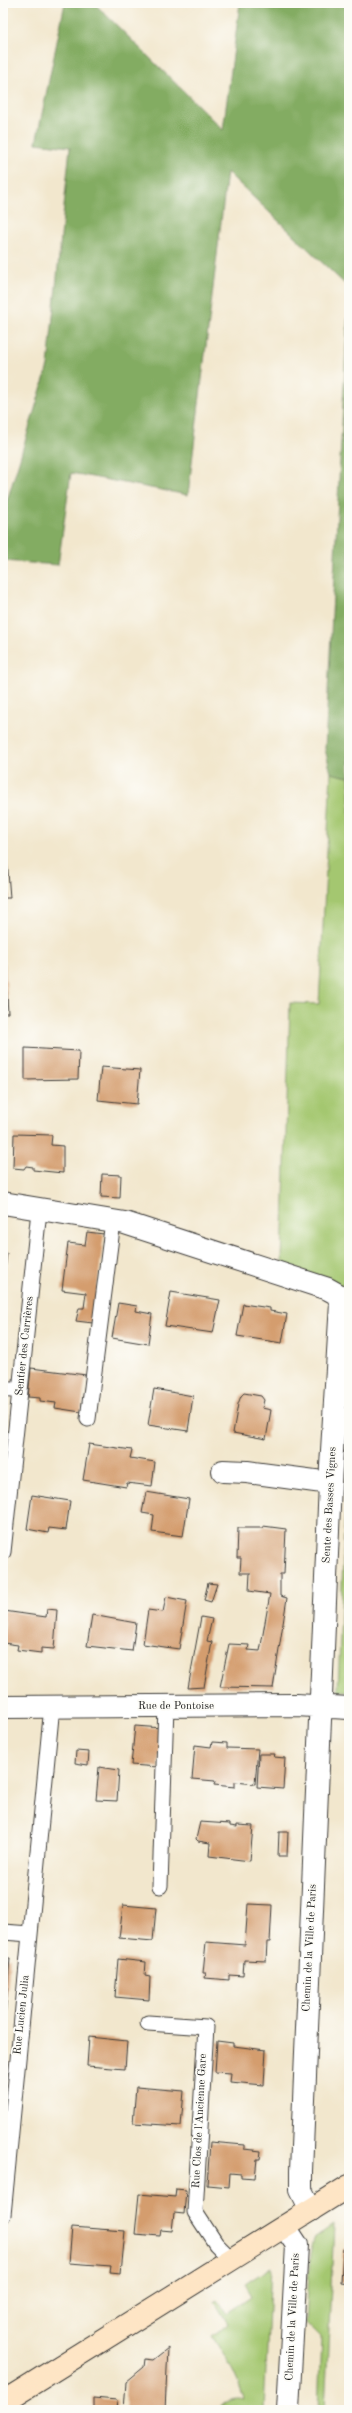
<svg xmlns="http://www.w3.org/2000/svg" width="352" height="2413" font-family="'Old Standard TT',serif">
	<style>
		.green { fill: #a4c770; stroke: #607246 }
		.forest { fill: #83ac62; stroke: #50643f }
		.building { fill: #d49d6e }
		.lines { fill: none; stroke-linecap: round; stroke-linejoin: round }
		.lane-casing { stroke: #3c3a37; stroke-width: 17 }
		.street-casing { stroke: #3c3a37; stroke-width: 24 }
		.secondary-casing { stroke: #3c3a37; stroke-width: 24 }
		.lane { stroke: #fff; stroke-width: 15 }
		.street { stroke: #fff; stroke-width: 22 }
		.secondary { stroke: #fee5c5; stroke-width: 22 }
		.labels { text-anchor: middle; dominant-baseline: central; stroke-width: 3.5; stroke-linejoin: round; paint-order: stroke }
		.street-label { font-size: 11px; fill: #1c1c1c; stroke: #fdfcf7 }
	</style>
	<rect width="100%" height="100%" fill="#fdfcf7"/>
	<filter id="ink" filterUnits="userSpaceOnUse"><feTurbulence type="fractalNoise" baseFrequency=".025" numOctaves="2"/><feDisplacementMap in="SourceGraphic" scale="8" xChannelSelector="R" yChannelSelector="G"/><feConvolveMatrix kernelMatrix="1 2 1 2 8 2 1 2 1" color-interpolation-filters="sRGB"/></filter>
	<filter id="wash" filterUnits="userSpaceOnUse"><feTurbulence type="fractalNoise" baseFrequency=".012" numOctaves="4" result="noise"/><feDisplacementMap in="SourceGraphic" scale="16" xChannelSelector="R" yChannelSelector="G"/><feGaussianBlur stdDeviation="0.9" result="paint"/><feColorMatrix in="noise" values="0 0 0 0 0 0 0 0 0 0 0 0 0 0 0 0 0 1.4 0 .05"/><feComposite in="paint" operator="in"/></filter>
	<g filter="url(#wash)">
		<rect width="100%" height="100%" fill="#f2e7cd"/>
		<path class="green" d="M331 773 349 777V1292L282 1262 290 1003 319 1004Z
			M349 1397V1691H338Z
			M334 2225 325 2410H318L321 2337 306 2322 310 2255 314 2239Z
			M271 2267 264 2410H218C225 2401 234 2397 244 2400 236 2372 226 2359 212 2336L228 2324 215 2302 218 2300 227 2313 252 2296 245 2284Z"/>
		<path class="forest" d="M65 3H94L223 130 240 3H349V777L331 773 325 749 349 288 227 172 188 495 71 473 58 565 3 561V514L48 366 70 147 36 143Z"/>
		<g id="blocks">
			<path class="building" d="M3 846H6L10 898H3Z
				M3 963H5L8 1013H3Z
				M25 1048 79 1051 78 1079 25 1080Z
				M101 1067 140 1070 137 1104 98 1100Z
				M14 1134 52 1135 51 1145 63 1146V1173L33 1170V1167L26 1166 24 1169 13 1168Z
				M102 1174 121 1175 120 1198 101 1197Z
				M87 1232 104 1234 93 1323 76 1321 79 1308H84L86 1293 62 1290 68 1243 85 1245Z
				M3 1252 7 1253 4 1280H3Z
				M171 1292 220 1300 213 1333 165 1326Z
				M118 1303 137 1306 136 1311 152 1314 148 1344 112 1338Z
				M243 1304 270 1308V1311L287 1314 282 1343 237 1336Z
				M31 1368 86 1375 81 1412 55 1408 56 1403 40 1401V1398L28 1397Z
				M154 1389 193 1396 188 1431 148 1425Z
				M244 1393 261 1396 264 1400 262 1408 271 1410 266 1439 233 1433 238 1404 241 1396Z
				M89 1444 132 1450 130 1458 155 1462 152 1486 127 1483 126 1487 83 1480Z
				M146 1492 189 1499 183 1536 152 1532 154 1515 142 1513Z
				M32 1495 70 1501 66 1530 49 1528 48 1533 27 1529Z
				M263 1526 286 1529 284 1574H280V1596L287 1598 273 1688 220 1687 229 1644 249 1645 248 1650 260 1651 270 1594 249 1591 250 1573H240L241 1558H237L238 1528H263Z
				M208 1583 217 1584 211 1602 204 1600Z
				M166 1597 187 1601 179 1649 143 1644 148 1610 163 1612Z
				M47 1609 57 1610 54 1649 41 1648V1653L17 1650 18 1645 3 1643 4 1611 46 1617Z
				M92 1615 136 1623 132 1651 87 1646Z
				M201 1617 212 1619 207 1641 212 1642 204 1687 188 1688Z
				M135 1726 162 1728 158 1767 131 1765Z
				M212 1742 227 1743V1748L258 1749 255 1784 235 1782V1787L214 1785 215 1781 192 1779 195 1745 211 1747Z
				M76 1751 89 1752 88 1765 75 1763Z
				M259 1754H275L274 1757 285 1758 283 1789 257 1787Z
				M99 1767 119 1770 117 1801 96 1800Z
				M200 1822 230 1824V1826L237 1827V1825L253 1826 250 1861 209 1856 210 1843 198 1841 196 1839Z
				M279 1832H288L287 1856H278Z
				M248 1904 272 1905 270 1942H267L266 1961 244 1960 243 1976 229 1975V1980L205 1978 206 1973H203L206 1942 245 1945Z
				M123 1905 156 1908 153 1941 119 1938Z
				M3 1958H10L4 2030H3Z
				M118 1959 146 1962 145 1976 150 1977 149 2000 115 1997Z
				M89 2037 127 2041 125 2069 87 2066Z
				M217 2041 233 2043V2046L266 2050 264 2085 230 2082 231 2073 215 2072Z
				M136 2087 184 2091 181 2126 133 2123Z
				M210 2142 244 2145V2149L261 2151 260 2159H257L255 2178 241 2177V2174L230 2173 229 2187 207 2185Z
				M176 2189 186 2190 184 2214 174 2213 172 2231 161 2230 160 2236 135 2234 139 2194 175 2197Z
				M72 2227 125 2231 121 2273 110 2272 111 2266 69 2263Z
				M343 2249H349V2284L341 2283Z
				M168 2348 165 2410H124L126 2382 144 2367 145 2359 153 2360Z
				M93 2398 117 2400 116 2410H93Z"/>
		</g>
	</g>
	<g filter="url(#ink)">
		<use href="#blocks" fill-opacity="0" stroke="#3c3a37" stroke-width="1"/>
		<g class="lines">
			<g class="lane-casing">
				<path id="lane" d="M3 1389 20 1391
					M88 1419 113 1221
					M3 1552 39 1211
					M160 1886 166 1706
					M3 1932 30 1934
					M148 2023 206 2027 195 2212 216 2244 232 2260
					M3 2215 52 1706"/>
			</g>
			<g class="street-casing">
				<path id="street" d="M3 1203 125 1223 328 1289 337 1294 341 1303 330 1483 301 2171V2190L311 2210
					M223 1471 247 1472 330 1483
					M3 1707 296 1705 349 1708
					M285 2227 297 2245 288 2410"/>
			</g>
			<g class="secondary-casing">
				<path id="secondary" d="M3 2402 349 2186"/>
			</g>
			<use href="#lane" class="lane"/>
			<use href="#street" class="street"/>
			<use href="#secondary" class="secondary"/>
		</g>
	</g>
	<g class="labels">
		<g class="street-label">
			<text transform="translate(25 1346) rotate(-84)">Sentier des Carrières</text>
			<text transform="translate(330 1505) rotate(-87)">Sente des Basses Vignes</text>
			<text x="176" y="1706">Rue de Pontoise</text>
			<text transform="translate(310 1948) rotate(-87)">Chemin de la Ville de Paris</text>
			<text transform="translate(22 2015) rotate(-84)">Rue Lucien Julia</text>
			<text transform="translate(200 2121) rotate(-87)">Rue Clos de l'Ancienne Gare</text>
			<text transform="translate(293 2317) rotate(-87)">Chemin de la Ville de Paris</text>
		</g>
	</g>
	<rect width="352" height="2413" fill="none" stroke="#fdfcf7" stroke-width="16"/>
</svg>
